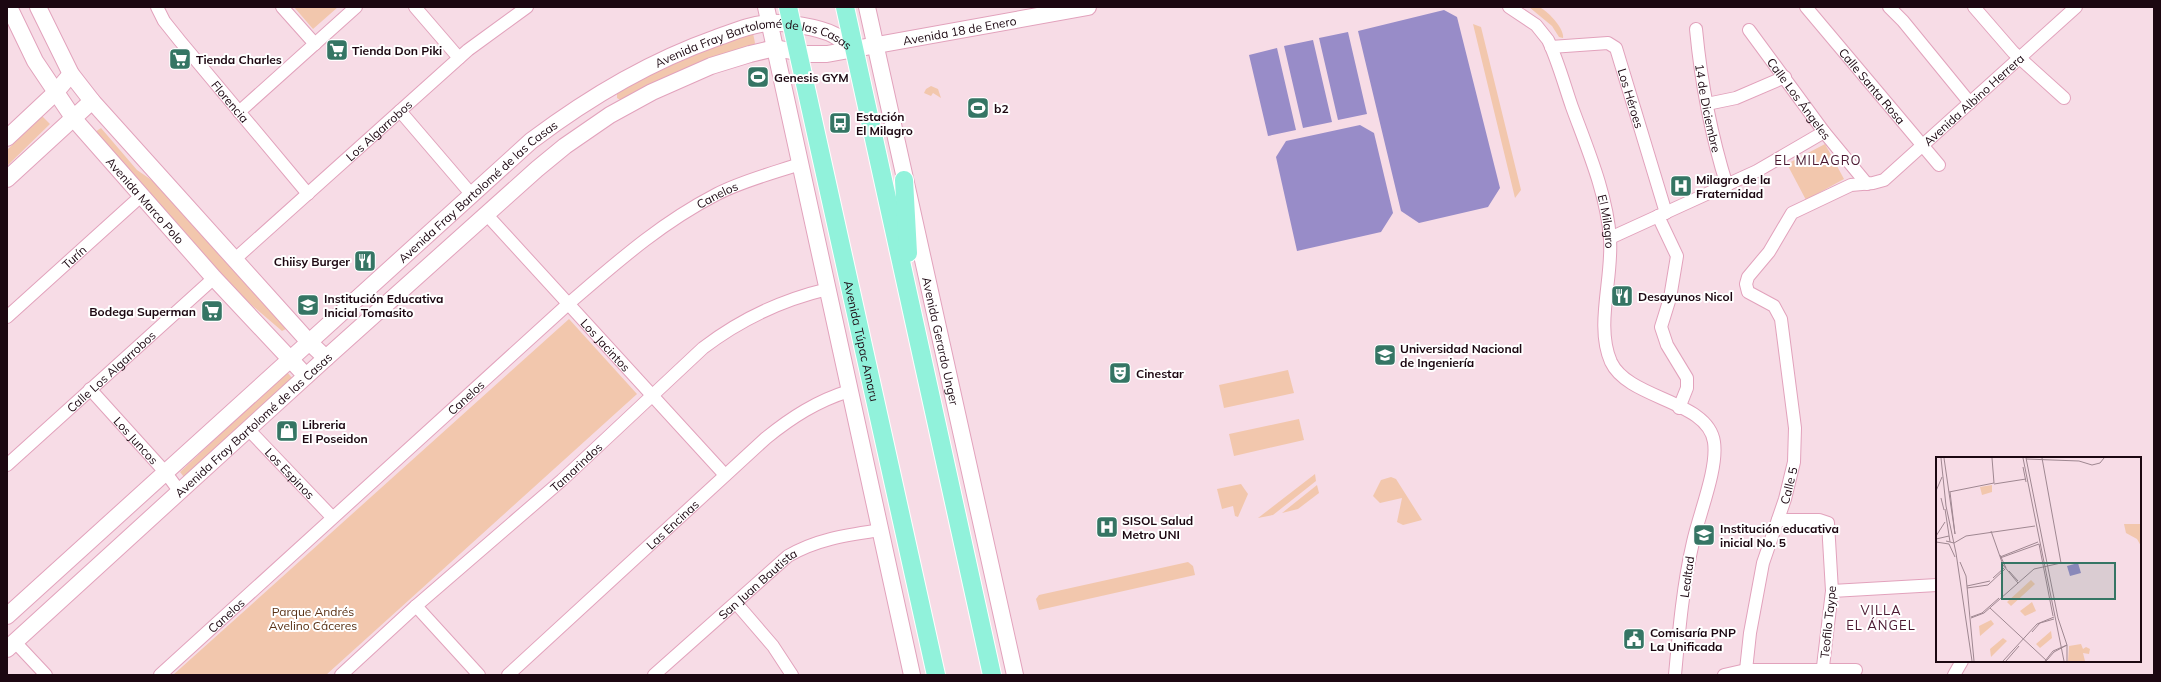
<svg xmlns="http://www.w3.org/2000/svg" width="2161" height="682" font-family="Mulish,sans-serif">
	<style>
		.green { fill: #f2c7ad }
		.water { fill: #988cc8 }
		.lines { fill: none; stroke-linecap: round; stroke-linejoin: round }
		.street-casing { stroke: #e2a2bc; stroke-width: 14 }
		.secondary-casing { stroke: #e2a2bc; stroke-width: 18 }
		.primary-casing { stroke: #fff; stroke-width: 20 }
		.street { stroke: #fff; stroke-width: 12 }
		.secondary { stroke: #fff; stroke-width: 16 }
		.primary { stroke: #91f2db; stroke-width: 18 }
		.labels { text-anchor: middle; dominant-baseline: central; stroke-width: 4; stroke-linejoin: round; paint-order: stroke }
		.street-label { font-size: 12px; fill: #1c0711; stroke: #fff }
		.poi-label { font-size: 12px; font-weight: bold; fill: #1c0711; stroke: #fff; text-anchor: start }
		.park-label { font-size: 12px; fill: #593115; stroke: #fff }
		.neighbourhood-label { font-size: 13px; letter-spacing: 1px; fill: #4c1a32; stroke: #fff }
		.inset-road { fill: none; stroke: #9f8791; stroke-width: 1 }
		.view { fill: #357564; fill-opacity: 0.15; stroke: #357564; stroke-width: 2 }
		.inset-edge { fill: none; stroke: #1c0711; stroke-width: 2 }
	</style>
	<rect width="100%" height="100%" fill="#f7dce6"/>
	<path class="green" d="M294 7H338L313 29Z
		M1529 7C1532 7 1536 6 1539 7 1547 10 1565 29 1563 38L1559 37 1552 26Z
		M1473 24 1481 27 1521 190 1515 198Z
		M753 33 755 43 754 46 622 101 617 98V92L690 54Z
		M931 86 938 89 941 98 933 93 931 96 924 93 926 89Z
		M42 116 50 124 7 166V150Z
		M101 128 137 170 153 181 288 328 282 331 225 282 95 132Z
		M1825 144 1844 179 1806 200 1787 164Z
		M569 319 637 394 326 675H173Z
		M1288 370 1294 393 1224 408 1219 385Z
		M287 372 293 379 184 477 180 472Z
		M1299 419 1304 440 1234 456 1229 434Z
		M1315 474 1316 481 1273 515 1258 518Z
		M1391 477 1396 479 1422 520 1403 525 1397 522 1402 498 1380 503 1373 496 1381 480Z
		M1241 484 1248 494 1238 517 1235 516 1233 506 1222 509 1217 489Z
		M1317 485 1319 493 1298 509 1282 513Z
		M1188 562 1193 566 1195 575 1039 610 1036 599 1039 595Z"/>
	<path class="water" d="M1444 10 1457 17 1500 188 1488 207 1419 223 1401 211 1358 31Z
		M1348 32 1367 114 1338 120 1319 38Z
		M1313 40 1332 122 1303 128 1284 46Z
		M1277 48 1296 130 1268 136 1249 55Z
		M1360 125 1374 133 1393 213 1381 232 1297 251 1276 157 1286 141Z"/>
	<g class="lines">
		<g class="street-casing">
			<g id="street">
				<path id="s1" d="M157 7 164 21 180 41 308 194"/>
				<path d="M282 7 315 44"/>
				<path d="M415 7 459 58"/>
				<path id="s2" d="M1509 7 1536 25 1548 40C1558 61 1564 84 1572 107 1587 148 1607 194 1610 239 1613 278 1595 326 1611 362 1629 400 1708 400 1714 442 1718 469 1699 514 1693 542 1683 585 1679 631 1675 675"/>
				<path id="s3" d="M1806 7 1939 165"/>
				<path d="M1889 7 1903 21 1970 103"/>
				<path d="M1974 7 2013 52 2064 98"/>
				<path id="s4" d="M1696 29C1701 82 1711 135 1727 186"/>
				<path id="s5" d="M1749 30 1824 132 1867 184"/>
				<path id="s6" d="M1551 47 1608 43 1616 48 1666 213"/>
				<path d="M1707 104 1736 98 1785 77"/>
				<path d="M400 111 472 195"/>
				<path d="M239 112 356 7"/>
				<path id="s7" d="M487 215 725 475"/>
				<path d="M1658 216 1677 256 1670 298 1661 327 1667 345 1687 378V388L1679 408"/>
				<path d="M1610 238 1757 171 1824 132"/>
				<path id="s8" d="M235 259 468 50 527 7"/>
				<path id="s9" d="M7 317 141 196"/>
				<path id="s10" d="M90 389 166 473 180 492"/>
				<path id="s11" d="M248 429 332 517"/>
				<path id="s12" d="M7 465 214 278"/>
				<path d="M1778 520H1819L1828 523 1832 591 1822 675"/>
				<path d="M1832 591 1937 585"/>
				<path d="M736 603 773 646 792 675"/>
				<path d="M416 606 479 675"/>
				<path d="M15 642 46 675"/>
				<path id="s13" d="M1746 670 1750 633 1763 563 1785 499 1794 462 1795 428 1781 319 1774 306 1748 292 1746 284 1748 277 1769 252 1792 213 1851 185 1873 183 1884 180 2076 7"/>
				<path id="s14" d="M160 675 567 305C616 263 659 224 717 194 742 181 773 173 800 164"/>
				<path id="s15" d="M341 675 416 606 562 480 703 348C741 319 781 300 828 289"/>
				<path id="s16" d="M508 675 766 438C792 417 817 401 849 391"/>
				<path id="s17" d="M654 675 788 556C817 539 847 535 880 530"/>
				<path d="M1724 675 1746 670H1856"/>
				<path d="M1954 675 1962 661"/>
			</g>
		</g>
		<g class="secondary-casing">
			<g id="secondary">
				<path id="s18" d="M9 7 35 61 74 119 214 278 306 376"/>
				<path d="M38 7 71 74 92 101 309 342 326 358"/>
				<path d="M766 7 912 675"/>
				<path id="s19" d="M867 7 1015 675"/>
				<path d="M7 138 55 93 71 74"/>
				<path d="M7 179 92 101"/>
				<path id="s20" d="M7 616 531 141C588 98 648 62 716 38 733 32 751 24 769 23 785 22 819 27 834 35 841 39 847 44 854 49"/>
				<path id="s21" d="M7 649 326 358 537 169 565 146 610 115 652 92 711 66 750 54 775 48 807 54H827L1088 7"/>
			</g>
		</g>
		<g class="primary-casing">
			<g id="primary">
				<path id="s22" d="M788 7 936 675"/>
				<path d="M845 7 992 675"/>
				<path d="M904 180 908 253"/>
			</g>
		</g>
		<use href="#street" class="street"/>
		<use href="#secondary" class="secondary"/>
		<use href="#primary" class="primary"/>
	</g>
	<defs>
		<g id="supermarket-square" transform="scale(1.15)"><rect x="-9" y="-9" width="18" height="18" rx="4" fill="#357564" stroke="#fff"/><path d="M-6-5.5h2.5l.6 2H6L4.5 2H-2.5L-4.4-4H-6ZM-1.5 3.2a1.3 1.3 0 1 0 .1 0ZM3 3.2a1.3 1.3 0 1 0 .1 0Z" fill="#fff"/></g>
		<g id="stadium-square" transform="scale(1.15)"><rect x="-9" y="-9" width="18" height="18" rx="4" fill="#357564" stroke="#fff"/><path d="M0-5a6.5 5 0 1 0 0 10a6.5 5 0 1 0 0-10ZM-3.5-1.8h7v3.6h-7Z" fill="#fff"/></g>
		<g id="bus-square" transform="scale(1.15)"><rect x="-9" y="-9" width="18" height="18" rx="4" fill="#357564" stroke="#fff"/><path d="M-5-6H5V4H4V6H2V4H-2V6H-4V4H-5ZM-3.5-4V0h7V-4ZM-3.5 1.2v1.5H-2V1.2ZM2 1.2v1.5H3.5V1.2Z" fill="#fff"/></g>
		<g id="hospital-square" transform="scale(1.15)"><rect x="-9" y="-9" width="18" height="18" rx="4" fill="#357564" stroke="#fff"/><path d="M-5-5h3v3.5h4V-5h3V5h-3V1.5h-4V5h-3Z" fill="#fff"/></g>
		<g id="restaurant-square" transform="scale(1.15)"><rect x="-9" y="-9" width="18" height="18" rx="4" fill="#357564" stroke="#fff"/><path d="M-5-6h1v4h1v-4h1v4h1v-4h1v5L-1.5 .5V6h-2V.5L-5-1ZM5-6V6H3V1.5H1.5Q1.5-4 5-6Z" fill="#fff"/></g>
		<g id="school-square" transform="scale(1.15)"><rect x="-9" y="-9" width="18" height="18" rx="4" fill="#357564" stroke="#fff"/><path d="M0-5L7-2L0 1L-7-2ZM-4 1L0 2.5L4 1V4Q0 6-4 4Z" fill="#fff"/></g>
		<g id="university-square" transform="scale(1.15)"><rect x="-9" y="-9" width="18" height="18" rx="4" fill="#357564" stroke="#fff"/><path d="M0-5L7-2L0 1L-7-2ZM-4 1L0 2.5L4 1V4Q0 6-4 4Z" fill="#fff"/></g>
		<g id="theatre-square" transform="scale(1.15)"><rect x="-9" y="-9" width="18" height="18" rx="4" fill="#357564" stroke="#fff"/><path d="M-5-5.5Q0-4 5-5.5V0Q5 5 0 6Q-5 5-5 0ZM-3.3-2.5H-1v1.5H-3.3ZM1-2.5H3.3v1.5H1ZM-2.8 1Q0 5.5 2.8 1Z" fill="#fff"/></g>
		<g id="shop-square" transform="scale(1.15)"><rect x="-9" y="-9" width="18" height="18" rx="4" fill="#357564" stroke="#fff"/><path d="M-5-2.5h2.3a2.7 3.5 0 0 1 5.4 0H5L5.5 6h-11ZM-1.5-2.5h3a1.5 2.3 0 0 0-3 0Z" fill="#fff"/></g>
		<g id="civic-square" transform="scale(1.15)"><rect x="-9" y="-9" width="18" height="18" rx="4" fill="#357564" stroke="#fff"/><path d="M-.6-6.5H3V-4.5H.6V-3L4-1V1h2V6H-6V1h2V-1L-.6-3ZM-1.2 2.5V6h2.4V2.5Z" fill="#fff"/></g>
	</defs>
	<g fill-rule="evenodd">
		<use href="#supermarket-square" x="337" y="50"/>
		<use href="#supermarket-square" x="180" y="59"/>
		<use href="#stadium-square" x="758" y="77"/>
		<use href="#stadium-square" x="978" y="108"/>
		<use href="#bus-square" x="840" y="123"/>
		<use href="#hospital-square" x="1681" y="186"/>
		<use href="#restaurant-square" x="365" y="261"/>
		<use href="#restaurant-square" x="1622" y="296"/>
		<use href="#school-square" x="308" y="305"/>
		<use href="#supermarket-square" x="212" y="311"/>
		<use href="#university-square" x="1385" y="355"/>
		<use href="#theatre-square" x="1120" y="373"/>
		<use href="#shop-square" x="287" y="431"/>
		<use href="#hospital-square" x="1107" y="527"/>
		<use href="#school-square" x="1704" y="535"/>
		<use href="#civic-square" x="1634" y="639"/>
	</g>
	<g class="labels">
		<g class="street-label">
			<text stroke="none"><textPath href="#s21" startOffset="1172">Avenida 18 de Enero</textPath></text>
			<text stroke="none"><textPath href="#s20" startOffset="958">Avenida Fray Bartolomé de las Casas</textPath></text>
			<text stroke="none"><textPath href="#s3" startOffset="103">Calle Santa Rosa</textPath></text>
			<text stroke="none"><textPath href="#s6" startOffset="119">Los Héroes</textPath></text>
			<text stroke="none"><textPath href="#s5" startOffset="85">Calle Los Ángeles</textPath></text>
			<text stroke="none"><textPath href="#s13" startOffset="715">Avenida Albino Herrera</textPath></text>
			<text stroke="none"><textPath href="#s1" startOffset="120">Florencia</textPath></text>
			<text stroke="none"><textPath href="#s4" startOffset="80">14 de Diciembre</textPath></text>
			<text stroke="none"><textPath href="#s8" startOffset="193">Los Algarrobos</textPath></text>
			<text stroke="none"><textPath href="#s20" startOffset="634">Avenida Fray Bartolomé de las Casas</textPath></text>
			<text stroke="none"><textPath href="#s14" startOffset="737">Canelos</textPath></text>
			<text stroke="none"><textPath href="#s18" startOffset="238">Avenida Marco Polo</textPath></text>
			<text stroke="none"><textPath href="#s2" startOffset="243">El Milagro</textPath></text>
			<text stroke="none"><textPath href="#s9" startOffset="90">Turín</textPath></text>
			<text stroke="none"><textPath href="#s22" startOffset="342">Avenida Túpac Amaru</textPath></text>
			<text stroke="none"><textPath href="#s19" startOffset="342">Avenida Gerardo Unger</textPath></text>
			<text stroke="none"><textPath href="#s7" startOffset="176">Los Jacintos</textPath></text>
			<text stroke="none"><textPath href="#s12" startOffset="140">Calle Los Algarrobos</textPath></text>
			<text stroke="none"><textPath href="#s14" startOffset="413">Canelos</textPath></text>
			<text stroke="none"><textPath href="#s21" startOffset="333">Avenida Fray Bartolomé de las Casas</textPath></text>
			<text stroke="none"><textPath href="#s10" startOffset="69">Los Juncos</textPath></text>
			<text stroke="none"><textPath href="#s15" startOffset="314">Tamarindos</textPath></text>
			<text stroke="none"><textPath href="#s11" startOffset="61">Los Espinos</textPath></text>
			<text stroke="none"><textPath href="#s13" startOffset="190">Calle 5</textPath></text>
			<text stroke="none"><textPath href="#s16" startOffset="223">Las Encinas</textPath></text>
			<text transform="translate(1687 577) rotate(-82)">Lealtad</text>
			<text stroke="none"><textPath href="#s17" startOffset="138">San Juan Bautista</textPath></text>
			<text stroke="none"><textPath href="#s14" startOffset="89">Canelos</textPath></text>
			<text transform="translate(1828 622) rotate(-84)">Teofilo Taype</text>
		</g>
		<g class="poi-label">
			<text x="352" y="50">Tienda Don Piki</text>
			<text x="196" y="59">Tienda Charles</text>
			<text x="774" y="77">Genesis GYM</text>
			<text x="994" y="108">b2</text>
			<text x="856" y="116">Estación<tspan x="856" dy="14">El Milagro</tspan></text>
			<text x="1696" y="179">Milagro de la<tspan x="1696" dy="14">Fraternidad</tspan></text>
			<text x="350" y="261" text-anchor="end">Chiisy Burger</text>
			<text x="1638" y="296">Desayunos Nicol</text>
			<text x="324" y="298">Institución Educativa<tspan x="324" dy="14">Inicial Tomasito</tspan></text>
			<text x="196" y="311" text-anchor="end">Bodega Superman</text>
			<text x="1400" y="348">Universidad Nacional<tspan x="1400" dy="14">de Ingeniería</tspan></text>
			<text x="1136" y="373">Cinestar</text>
			<text x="302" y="424">Libreria<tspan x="302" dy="14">El Poseidon</tspan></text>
			<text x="1122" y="520">SISOL Salud<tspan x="1122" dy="14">Metro UNI</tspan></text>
			<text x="1720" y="528">Institución educativa<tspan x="1720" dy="14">inicial No. 5</tspan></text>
			<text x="1650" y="632">Comisaría PNP<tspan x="1650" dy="14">La Unificada</tspan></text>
		</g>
		<g class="park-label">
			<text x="313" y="611">Parque Andrés<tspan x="313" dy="14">Avelino Cáceres</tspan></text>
		</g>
		<g class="neighbourhood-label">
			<text x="1818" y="160">EL MILAGRO</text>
			<text x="1881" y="610">VILLA<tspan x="1881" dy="15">EL ÁNGEL</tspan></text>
		</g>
	</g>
	<g transform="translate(1936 457)">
		<rect width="205" height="205" fill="#f7dce6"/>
		<path d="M56 28V35L46 38 44 30ZM188 67H205V89L201 82 190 76ZM95 123 99 127 75 149 71 145ZM96 145 100 154 89 159 84 154ZM55 163 58 167 44 179 43 169ZM115 174 116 181 104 191 100 187ZM67 181 71 184 55 200 54 192ZM145 187 147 192 150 190 154 192 153 197 147 196 149 204H132L133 189Z" fill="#f2c7ad"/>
		<path d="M142 106 145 116 134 119 131 109Z" fill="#988cc8"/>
		<path class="inset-road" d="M5 1 10 49 20 96 36 204M8 1 19 77M87 1 128 204M90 1 122 161 131 188V204M90 2 143 4 156 8 164 6 168 1M87 10 90 25M58 27 90 22M0 34 6 20M13 35 58 26 56 1M14 35 19 77M5 41 8 53M9 52 14 85M55 74 67 108 82 126M0 79 9 65M0 82 13 79M10 84 18 86 30 79 99 69M0 85 13 87 19 100M103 87 117 159M64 98 70 111M64 100 102 85M64 101 103 87M24 105 30 119 38 204M73 114 82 124M57 121 68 111M31 129 54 124M31 131 52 128 69 112M54 151 111 204M35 160 46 156 63 141M35 161 48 156 98 112 125 106 106 1M96 175 104 166 118 162M67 204 101 167 118 160M70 204 83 189M109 204 117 194 131 188 118 195 111 203"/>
		<path class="view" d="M66 106H179V142H66Z"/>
		<rect width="205" height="205" class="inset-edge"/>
	</g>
	<rect width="2161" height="682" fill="none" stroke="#1c0711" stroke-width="16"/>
</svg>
